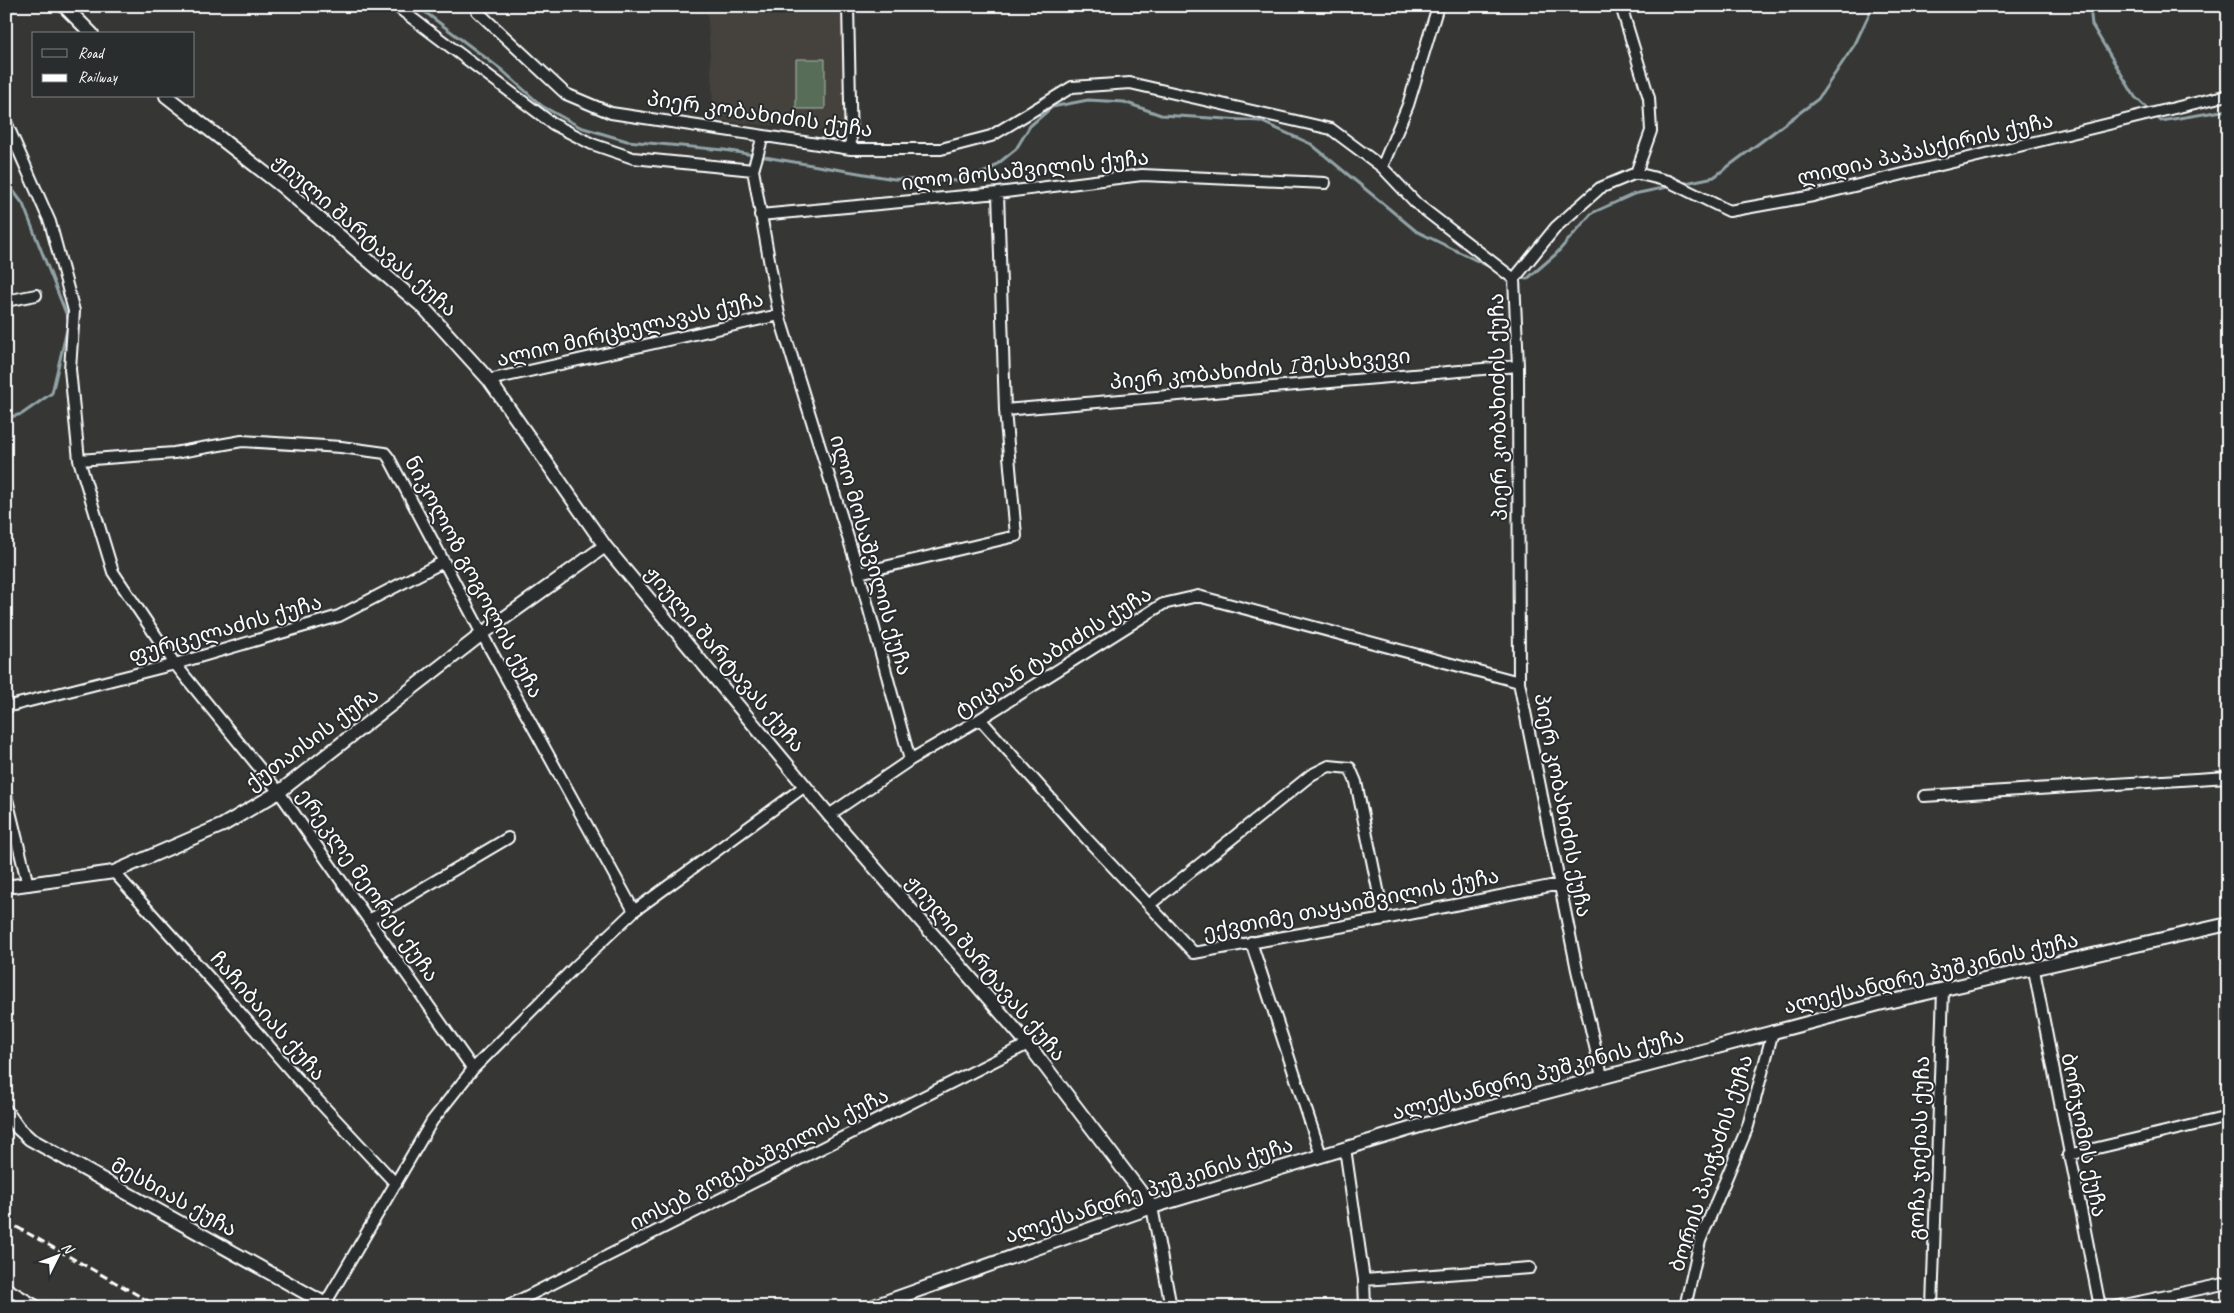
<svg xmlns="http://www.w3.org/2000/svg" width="2234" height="1313" font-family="Caveat,'Noto Sans Georgian',sans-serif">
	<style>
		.built { fill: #44423c }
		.pitch { fill: #596d58; stroke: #acb6ac }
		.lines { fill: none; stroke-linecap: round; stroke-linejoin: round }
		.stream { stroke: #92a3a7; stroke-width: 3 }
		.minor-casing { stroke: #fff; stroke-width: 14 }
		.tertiary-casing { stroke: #fff; stroke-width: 16 }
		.minor { stroke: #2a2d2e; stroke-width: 10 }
		.tertiary { stroke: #2a2d2e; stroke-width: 12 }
		.rail { stroke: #fff; stroke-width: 3; stroke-dasharray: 8 4; stroke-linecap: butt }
		.labels { text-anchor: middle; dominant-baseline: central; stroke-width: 4; stroke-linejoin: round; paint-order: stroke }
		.street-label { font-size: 21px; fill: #fff; stroke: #2a2d2e }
	</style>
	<rect width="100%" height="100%" fill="#363734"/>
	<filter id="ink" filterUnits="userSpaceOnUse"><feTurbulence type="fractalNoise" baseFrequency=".02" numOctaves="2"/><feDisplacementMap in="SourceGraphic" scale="10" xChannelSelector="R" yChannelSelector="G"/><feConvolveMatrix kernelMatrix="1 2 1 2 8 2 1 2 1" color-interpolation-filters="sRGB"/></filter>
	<g filter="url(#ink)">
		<path class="built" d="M707 6H845L847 133 714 120Z"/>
		<path class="pitch" d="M796 59H825V109H796Z"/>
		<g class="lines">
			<path class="stream" d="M417 6 503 71 542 106 580 127 627 141 724 150 894 179 961 181 990 170 1016 149 1030 126 1052 107 1088 100 1124 102 1161 115 1260 121 1311 144 1416 231 1496 270
				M2090 6 2092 25 2135 97 2161 121 2228 110
				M6 18 17 6
				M6 181 23 204 69 321 52 393 22 414 6 418
				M1681 184 1714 177 1818 99 1855 44 1873 6
				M1519 277 1527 279 1556 254 1592 213 1634 194 1672 186"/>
			<g class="minor-casing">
				<path id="minor" d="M396 6 553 124 592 144 633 158 753 170
					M848 6 851 149
					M477 11 566 94 611 113 851 149H941L991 136 1072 87 1130 83 1331 129 1382 167 1417 204 1514 279
					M6 122 50 222 74 311 70 369 79 460 113 572 175 664 279 792 473 1069
					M763 136 753 170 779 315 859 573 910 760
					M1382 167 1408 105 1438 6
					M1636 173 1668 181 1729 211 1813 196 2228 95
					M760 215 998 193 1142 175 1325 183
					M1514 279 1518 366 1519 682 1577 970 1602 1076
					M1514 279 1556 227 1600 188 1636 173 1651 131 1649 98 1621 6
					M6 301 36 295
					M489 380 779 315
					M1005 410 1518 366
					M79 460 174 453 242 441 341 447 385 453 389 458 482 634 634 911
					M859 573 1016 536 1005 410 998 193
					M6 707 175 664 339 616 443 562
					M980 719 1084 836 1194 953 1384 919 1560 884
					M6 795 28 885
					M1924 796 2228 777
					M829 815 910 760 980 719 1163 604 1198 596 1519 682
					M114 872 223 993 296 1077 396 1184
					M1149 905 1311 775 1329 766 1350 768 1356 782 1384 919
					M369 920 508 838
					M1251 942 1321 1155
					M2034 970 2100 1307
					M1345 1148 1364 1280 1365 1307
					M2068 1155 2228 1117
					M1152 1207 1171 1307
					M1364 1280 1530 1268
					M6 1288 38 1307
					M325 1304 432 1121 473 1069 576 966 634 911 805 786
					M506 1307 1028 1044
					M1685 1307 1700 1241 1748 1126 1773 1031
					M1932 1307 1943 991
					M2115 1307 2228 1283"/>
			</g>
			<g class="tertiary-casing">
				<path id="tertiary" d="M64 6 92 34
					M166 96 279 184 424 308 489 380 605 546 829 815 1028 1044 1152 1207
					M6 887 114 872 223 825 279 792 482 634 605 546
					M6 1111 18 1128 30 1139 331 1307
					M871 1307 1152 1207 1423 1125 1879 1004 2228 924"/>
			</g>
			<use href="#minor" class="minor"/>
			<use href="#tertiary" class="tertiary"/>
			<path class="rail" d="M6 1221 159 1307"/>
		</g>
	</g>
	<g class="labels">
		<g class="street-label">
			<text transform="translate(760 114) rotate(8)">პიერ კობახიძის ქუჩა</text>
			<text transform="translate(1925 149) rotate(-13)">ლიდია პაპასქირის ქუჩა</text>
			<text transform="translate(1025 170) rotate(-6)">ილო მოსაშვილის ქუჩა</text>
			<text transform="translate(365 235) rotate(41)">ჟიული შარტავას ქუჩა</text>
			<text transform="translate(630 329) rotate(-13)">ალიო მირცხულავას ქუჩა</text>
			<text transform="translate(1260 369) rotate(-5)">პიერ კობახიძის I შესახვევი</text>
			<text transform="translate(1498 407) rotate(-91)">პიერ კობახიძის ქუჩა</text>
			<text transform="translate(871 555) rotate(74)">ილო მოსაშვილის ქუჩა</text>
			<text transform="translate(474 577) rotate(62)">ნიკოლოზ გოგოლის ქუჩა</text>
			<text transform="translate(225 629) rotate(-16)">ფურცელაძის ქუჩა</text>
			<text transform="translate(1053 652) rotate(-32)">ტიციან ტაბიძის ქუჩა</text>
			<text transform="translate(725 659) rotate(50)">ჟიული შარტავას ქუჩა</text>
			<text transform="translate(312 739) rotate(-36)">ქუთაისის ქუჩა</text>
			<text transform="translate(1563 805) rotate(79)">პიერ კობახიძის ქუჩა</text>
			<text transform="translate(368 885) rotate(55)">ერეკლე მეორეს ქუჩა</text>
			<text transform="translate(1351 904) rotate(-11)">ექვთიმე თაყაიშვილის ქუჩა</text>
			<text transform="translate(986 968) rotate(50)">ჟიული შარტავას ქუჩა</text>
			<text transform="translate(1931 973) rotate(-13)">ალექსანდრე პუშკინის ქუჩა</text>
			<text transform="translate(268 1016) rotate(49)">ჩაჩიბაიას ქუჩა</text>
			<text transform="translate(1538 1074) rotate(-15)">ალექსანდრე პუშკინის ქუჩა</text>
			<text transform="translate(2084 1135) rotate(79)">ბორჯომის ქუჩა</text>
			<text transform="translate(1919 1148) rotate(-88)">გოჩა ჯიქიას ქუჩა</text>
			<text transform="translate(759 1159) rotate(-27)">იოსებ გოგებაშვილის ქუჩა</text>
			<text transform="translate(1711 1163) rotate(-72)">ბორის პაიჭაძის ქუჩა</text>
			<text transform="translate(1149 1190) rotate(-18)">ალექსანდრე პუშკინის ქუჩა</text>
			<text transform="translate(174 1197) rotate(29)">მესხიას ქუჩა</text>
		</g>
	</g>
	<rect width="2234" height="1313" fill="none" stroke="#2a2d2e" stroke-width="25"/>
	<rect x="12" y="12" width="2209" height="1288" fill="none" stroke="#fff" stroke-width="2" filter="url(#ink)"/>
	<rect x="32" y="32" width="162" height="65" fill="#2a2d2e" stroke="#7f8182"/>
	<rect x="42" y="49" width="25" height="8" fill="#2a2d2e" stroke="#7f8182"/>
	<text x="78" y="58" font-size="15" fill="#ffffff">Road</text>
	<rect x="42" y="74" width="25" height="8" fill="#ffffff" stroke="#7f8182"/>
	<text x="78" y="82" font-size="15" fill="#ffffff">Railway</text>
	<g transform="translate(58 1256) rotate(48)" stroke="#2a2d2e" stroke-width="4" paint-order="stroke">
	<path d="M0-4L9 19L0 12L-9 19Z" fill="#ffffff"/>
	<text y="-8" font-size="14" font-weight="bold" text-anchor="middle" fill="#ffffff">N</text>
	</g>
</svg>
